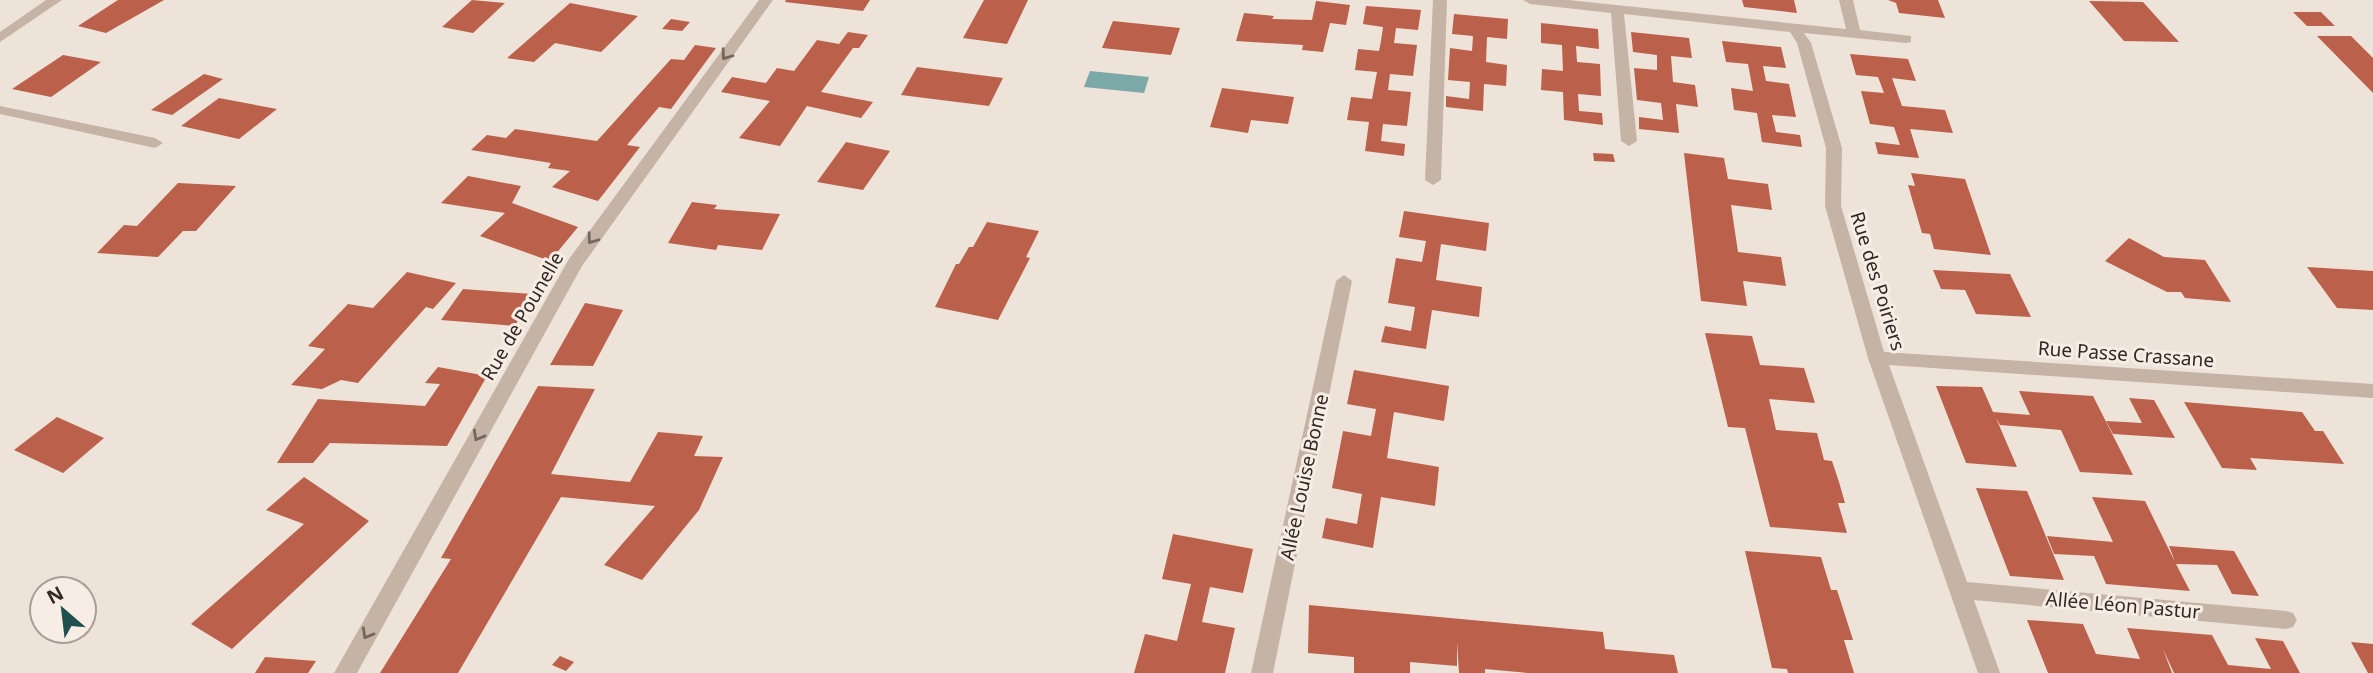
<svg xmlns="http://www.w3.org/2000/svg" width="2373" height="673" font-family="'Noto Sans',sans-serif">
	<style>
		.water { fill: #7aa9a8 }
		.building { fill: #bb604a }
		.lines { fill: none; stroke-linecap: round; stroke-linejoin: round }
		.service { fill: #c5b3a6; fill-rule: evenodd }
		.minor { fill: #c5b3a6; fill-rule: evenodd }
		.oneway { stroke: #746760 }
		.labels { text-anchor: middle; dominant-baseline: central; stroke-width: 6; stroke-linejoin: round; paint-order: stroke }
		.street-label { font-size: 19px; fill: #322926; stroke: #f7ede4 }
	</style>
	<rect width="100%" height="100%" fill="#eee3d9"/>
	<path class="water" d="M1090 71 1149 77 1144 93 1084 87Z"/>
	<path class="building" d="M118 0H164L106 33 78 26Z
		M472 0 505 3 473 33 442 27Z
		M786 0H870L863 11 785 2Z
		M984 0H1028L1007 44 963 38Z
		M1742 0H1794L1797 13 1744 7Z
		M1888 0H1938L1945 18 1899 13 1896 3Z
		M1316 1 1350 5 1346 25 1330 23 1323 52 1302 50 1303 45 1236 41 1244 13 1274 16 1272 19 1312 20Z
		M2089 1 2143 2 2179 42 2124 41Z
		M570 3 638 16 601 52 555 43 534 62 507 58Z
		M1366 6 1421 10 1418 30 1396 28 1394 43 1417 45 1413 76 1390 74 1388 90 1411 92 1407 126 1383 124 1381 141 1405 144 1404 156 1365 151 1369 122 1347 120 1351 97 1372 99 1374 88 1377 72 1355 70 1358 49 1379 51 1381 41 1383 27 1363 24Z
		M2293 12H2321L2335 26H2307Z
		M1454 14 1508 19 1507 39 1487 37 1486 62 1507 65 1506 86 1484 84 1483 111 1446 107V96L1469 99 1470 82 1448 80 1450 48 1472 51 1473 36 1452 34Z
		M671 19 690 22 682 31 662 29Z
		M1113 21 1180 28 1171 55 1102 48Z
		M1541 23 1598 29 1599 49 1576 46 1577 62 1600 64 1601 96 1578 94 1579 111 1602 113 1603 125 1564 120 1563 92 1541 90 1542 69 1563 71 1562 45 1541 43Z
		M848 32 868 35 859 48H853L821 92 873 102 861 118 807 106 780 146 739 138 770 101 721 92 732 77 766 83 777 68 794 71 817 40 839 44Z
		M1631 32 1689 38 1692 58 1671 56 1673 82 1695 85 1698 107 1676 104 1679 133 1639 129V117L1663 120 1661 103 1637 100 1634 68 1657 70V55L1633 52Z
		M2317 36H2351L2373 58V93Z
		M1722 41 1781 47 1786 68 1763 66 1766 81 1789 84 1796 117 1772 115 1776 132 1800 135 1802 147 1762 142 1757 113 1734 110 1731 88 1753 91 1748 64 1726 62Z
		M695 45 716 48 671 109 659 107 627 145 640 147 598 201 552 187 570 171 548 168 551 163 471 150 487 135 506 138 515 129 597 141 671 59 684 60Z
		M1850 54 1908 59 1916 81 1892 78 1902 106 1945 110 1953 133 1910 129 1919 158 1878 154 1875 142 1900 145 1894 127 1870 124 1861 91 1884 93 1878 77 1856 75Z
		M63 55 101 62 51 97 12 89Z
		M917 67 1003 78 989 106 901 95Z
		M204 74 223 79 172 115 151 110Z
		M1222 88 1294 97 1288 124 1251 120 1248 133 1210 127Z
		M219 98 277 109 239 139 181 126Z
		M846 142 890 151 863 190 817 182Z
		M1593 153 1613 154 1615 162 1594 161Z
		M1684 153 1724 158 1728 179 1768 184 1772 210 1731 205 1738 252 1781 257 1786 286 1743 281 1747 306 1701 301Z
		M1911 173 1965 179 1991 255 1934 249 1930 234 1922 233 1908 185 1915 186Z
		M468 176 521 186 512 203 578 227 550 261 480 236 505 213 441 203Z
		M178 183 236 186 196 231H183L158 257 97 253 124 225 137 226Z
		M692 202 717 205 714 209 780 214 762 250 718 245 716 250 668 243Z
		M1404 211 1489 223 1486 251 1441 244 1436 280 1482 287 1479 317 1432 310 1426 349 1381 342 1385 326 1411 331 1415 307 1388 303 1396 258 1422 262 1426 241 1399 237Z
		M987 222 1039 231 1026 257 1030 258 998 320 935 307 956 264H959L969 247H973Z
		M2129 238 2164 257 2205 260 2231 302 2185 298 2181 292H2167L2105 261Z
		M2307 267 2373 271V310L2337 308Z
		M1933 270 2010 274 2031 317 1976 314 1965 290 1941 289Z
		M407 272 456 283 433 309 426 307 358 383 341 380 322 389 291 385 325 349 308 346 348 304 373 308Z
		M463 289 532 294 515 326 441 320Z
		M585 303 623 310 593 366 550 365Z
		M1705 333 1752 336 1760 365 1804 368 1815 403 1769 399 1776 430 1817 433 1824 460 1832 461 1839 482 1845 503H1838L1847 533 1770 527 1745 428 1728 427Z
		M438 367 487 376 447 446 330 443 313 463H277L318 399 425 406 440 384 425 383Z
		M1354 370 1449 386 1444 421 1394 412 1387 458 1439 467 1435 506 1381 497 1373 548 1322 538 1326 518 1357 524 1362 494 1332 488 1343 431 1371 436 1376 409 1347 404Z
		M538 386 595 389 551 474 630 482 658 432 703 436 694 456 723 457 699 510 642 580 604 565 655 506 561 497 458 673H380L451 559 441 558Z
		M1936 386 1982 387 1993 412 2030 415 2019 391 2093 396 2133 475 2080 472 2061 430 2000 425 1996 418 2017 467 1966 463Z
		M2129 398 2154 400 2175 438 2113 434 2106 421 2142 423Z
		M2184 402 2302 412 2315 431H2323L2344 464 2250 458 2257 470 2222 468Z
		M57 417 104 438 63 473 14 450Z
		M304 477 369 521 232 649 191 624 304 524 266 510Z
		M1976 488 2027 491 2064 580 2010 576Z
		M2092 497 2145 501 2175 562 2169 546 2234 551 2259 596 2232 594 2217 565 2176 564 2190 591 2106 584 2094 556 2054 554 2047 536 2113 542Z
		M1173 534 1253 549 1243 593 1210 587 1202 622 1235 628 1225 673H1134L1145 634 1177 641 1191 584 1162 579Z
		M1745 551 1821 557 1831 590H1837L1853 640H1844L1854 673H1788L1787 669 1772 668Z
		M1309 605 1603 632 1605 649 1674 655 1678 673H1528L1485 669V673H1459L1457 642V666L1410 662V673H1354V657L1308 653Z
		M2027 620 2083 624 2096 654 2140 659 2127 628 2212 635 2228 665 2271 669 2255 638 2283 641 2300 673H2174L2163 649 2172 673H2048Z
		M2351 642 2373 644V673H2368Z
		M560 656 574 662 566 671 552 665Z
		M265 657 316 661 308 673H255Z"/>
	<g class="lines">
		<path class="service" d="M46 0H62L0 42V32Z
			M0 106 155 138 163 143 155 148 0 114Z"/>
		<path class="minor" d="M759 0H773L582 266 357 673H334L569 259Z
			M1433 0H1447L1441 180 1433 185 1425 180Z
			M1523 0H1568L1846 29 1839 0H1853L1860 30 1911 36V42L1906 43 1804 33 1811 43 1842 148 1841 206 1884 352 2373 384V398L1889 365 1967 582 2286 611 2293 613 2297 620 2293 627 2286 629 1974 600 2000 673H1978L1868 358 1825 206 1826 148 1797 43 1790 32 1624 14 1637 141 1629 146 1621 141 1611 13 1530 4Z
			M1344 275 1352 281 1273 673H1251L1336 281Z"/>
	</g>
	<defs><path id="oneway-chevron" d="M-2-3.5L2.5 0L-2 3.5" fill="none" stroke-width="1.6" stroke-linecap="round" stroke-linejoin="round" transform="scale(1.75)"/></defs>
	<g class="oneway">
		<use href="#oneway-chevron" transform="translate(726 55) rotate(126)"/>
		<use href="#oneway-chevron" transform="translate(592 239) rotate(126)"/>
		<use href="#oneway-chevron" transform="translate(478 436) rotate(119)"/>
		<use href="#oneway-chevron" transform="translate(367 634) rotate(119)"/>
	</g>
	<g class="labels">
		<g class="street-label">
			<text transform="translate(1878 281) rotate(73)">Rue des Poiriers</text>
			<text transform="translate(522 316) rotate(-60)">Rue de Pounelle</text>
			<text transform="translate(2126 354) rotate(4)">Rue Passe Crassane</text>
			<text transform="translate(1304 477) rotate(-78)">Allée Louise Bonne</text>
			<text transform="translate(2123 605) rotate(5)">Allée Léon Pastur</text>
		</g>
	</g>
	<g transform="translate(63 610) rotate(332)"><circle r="33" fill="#f7ede4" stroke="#a89f98" stroke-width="2"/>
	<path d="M0-5L12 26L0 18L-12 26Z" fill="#204f4f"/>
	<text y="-10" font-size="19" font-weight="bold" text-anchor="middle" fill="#322926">N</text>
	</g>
</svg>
